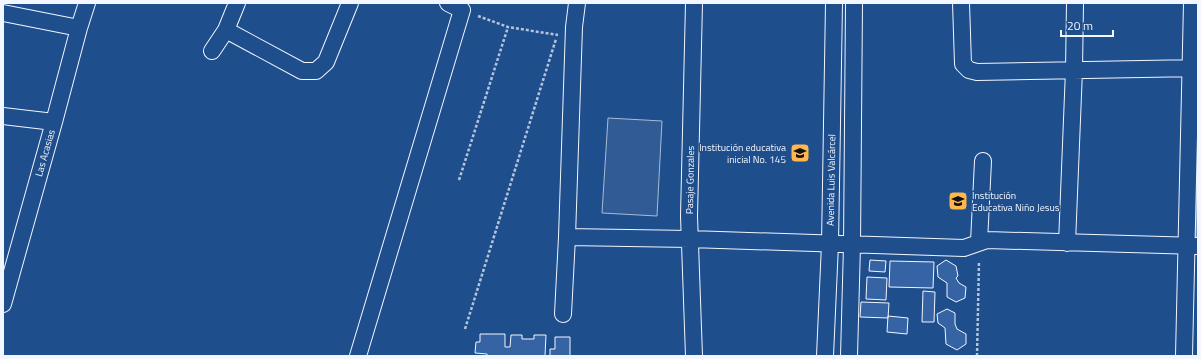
<svg xmlns="http://www.w3.org/2000/svg" width="1201" height="359" font-family="'Titillium Web',sans-serif">
	<style>
		.built { fill: #305b95; stroke: #a8bbd7 }
		.building { fill: #3563a3; stroke: #f2f6ff }
		.lines { fill: none; stroke-linecap: round; stroke-linejoin: round }
		.minor-casing { stroke: #f2f6ff; stroke-width: 18 }
		.path { stroke: #b3c4dc; stroke-width: 2.5; stroke-dasharray: 3 2; stroke-linecap: butt }
		.minor { stroke: #1f4e8c; stroke-width: 16 }
		.labels { text-anchor: middle; dominant-baseline: central; stroke-width: 3; stroke-linejoin: round; paint-order: stroke }
		.poi-label { font-size: 10px; fill: #f2f6ff; stroke: #1f4e8c; text-anchor: end }
		.street-label { font-size: 10px; fill: #f2f6ff; stroke: #1f4e8c }
	</style>
	<rect width="100%" height="100%" fill="#1f4e8c"/>
	<path class="built" d="M1198 76V237H1196Z
		M608 118 662 121 657 216 602 213Z"/>
	<path class="building" d="M870 260 886 261 885 272 869 271Z
		M946 260 956 266 958 276 956 278 959 283 966 287 965 298 956 302 947 297V283L938 277 937 266Z
		M890 261 934 262 933 288 889 287Z
		M867 277 887 278 886 300 866 299Z
		M923 291 935 292 934 322H922Z
		M861 302 889 303 888 318 860 317Z
		M947 309 955 313V324L957 329 966 334V344L957 350 946 344 945 328 938 323 937 314Z
		M888 316 908 318 907 334 887 332Z
		M480 334H505V347H510L511 335H522V339H534V335H546L545 356H487V354L475 353 476 342H480Z
		M555 337H570V356H550V349H555Z"/>
	<g class="lines">
		<g class="minor-casing">
			<path id="minor" d="M961 3 963 64 969 70 977 72 1198 68
				M3 13 79 28
				M226 30 302 71H316L326 62 350 3
				M212 51 226 30 237 3
				M3 116 54 122
				M567 237 690 239 964 248 987 240 1198 246
				M979 242 983 161
				M1067 243 1074 70 1075 3
				M3 304 54 122 79 28 87 3
				M563 314 567 237 574 27 577 3
				M358 356 462 10 448 3
				M694 356 689 216 694 3
				M825 356 830 244 834 3
				M849 356 852 245 854 3
				M1184 356 1192 3"/>
		</g>
		<path class="path" d="M478 16 508 27 558 35
			M459 180 508 27
			M465 329 556 39
			M977 356 979 261"/>
		<use href="#minor" class="minor"/>
	</g>
	<defs>
		<g id="school-square" transform="scale(1)"><rect x="-9" y="-9" width="18" height="18" rx="4" fill="#ffb74d" stroke="#1f4e8c"/><path d="M0-5L7-2L0 1L-7-2ZM-4 1L0 2.5L4 1V4Q0 6-4 4Z" fill="#111"/></g>
	</defs>
	<g fill-rule="evenodd">
		<use href="#school-square" x="800" y="153"/>
		<use href="#school-square" x="958" y="201"/>
	</g>
	<g class="labels">
		<g class="poi-label">
			<text x="786" y="147">Institución educativa<tspan x="786" dy="12">inicial No. 145</tspan></text>
			<text x="972" y="195" text-anchor="start">Institución<tspan x="972" dy="12">Educativa Niño Jesus</tspan></text>
		</g>
		<g class="street-label">
			<text transform="translate(45 153) rotate(-74)">Las Acasias</text>
			<text transform="translate(690 180) rotate(-89)">Pasaje Gonzales</text>
			<text transform="translate(831 180) rotate(-89)">Avenida Luis Valcárcel</text>
		</g>
	</g>
	<rect width="1201" height="359" fill="none" stroke="#f2f6ff" stroke-width="8"/>
	<path d="M1061 30v6h52v-6" fill="none" stroke="#f2f6ff" stroke-width="2"/>
	<text x="1067" y="30" font-size="12" fill="#f2f6ff" stroke="#1f4e8c" stroke-width="3" paint-order="stroke">20 m</text>
</svg>
